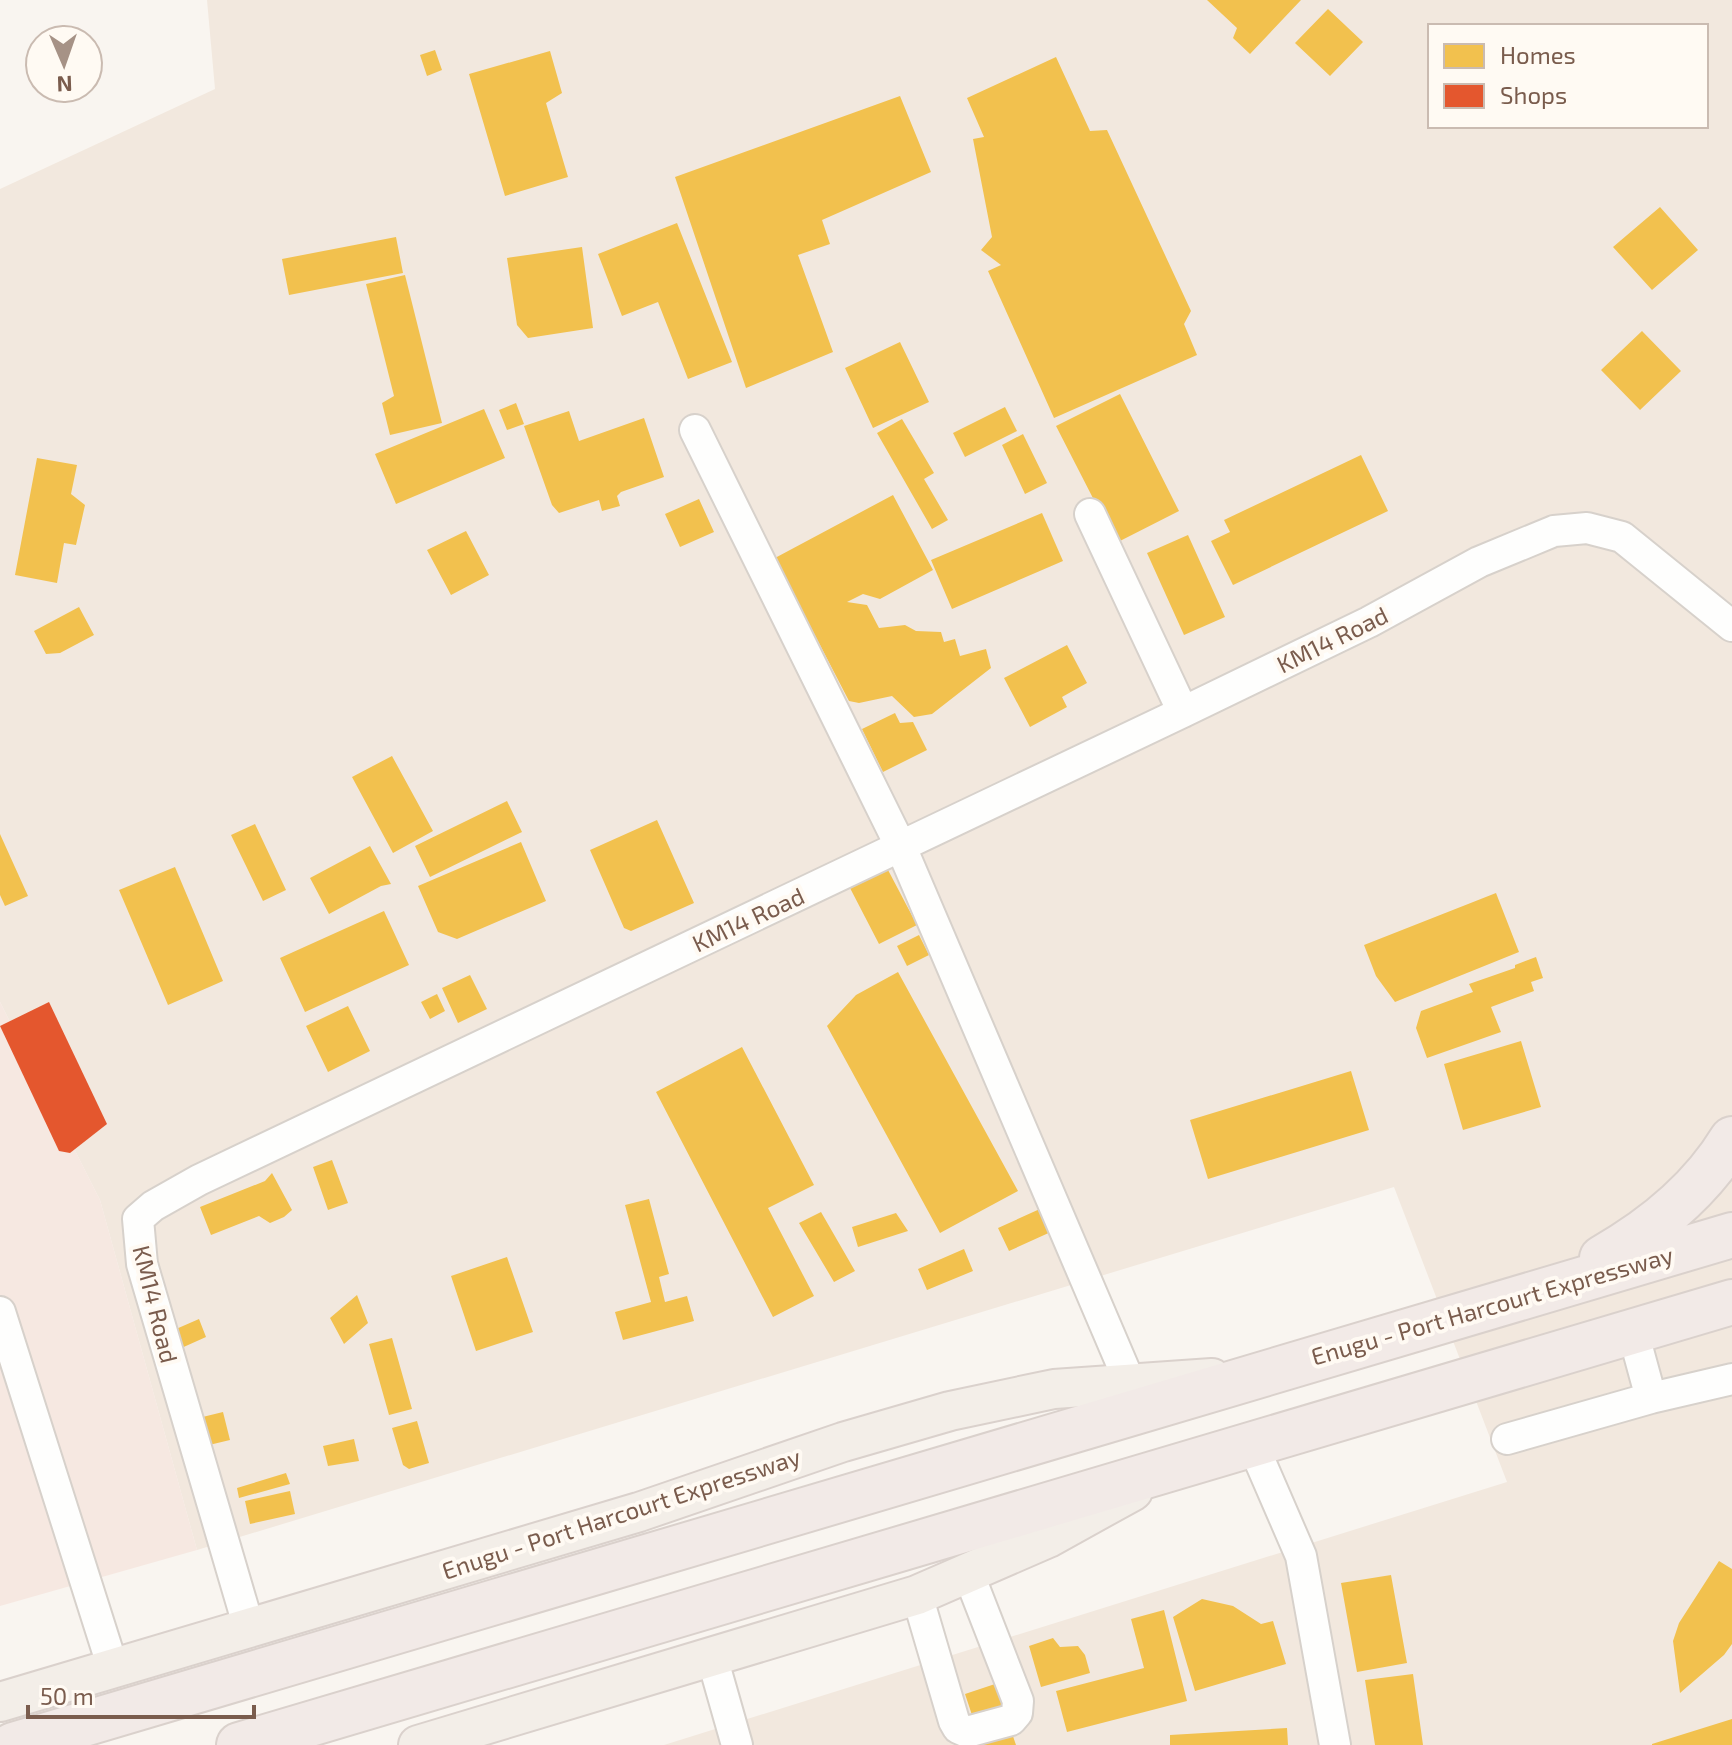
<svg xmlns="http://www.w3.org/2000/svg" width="1732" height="1745" font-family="'Exo 2',sans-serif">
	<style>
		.residential { fill: #f2e8de; fill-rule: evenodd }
		.commercial { fill: #f6e8e1 }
		.homes { fill: #f2c14e }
		.shops { fill: #e4572e }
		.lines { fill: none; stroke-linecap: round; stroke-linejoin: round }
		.minor-casing { stroke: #d7d1cb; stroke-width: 34 }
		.major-casing { stroke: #dad1cc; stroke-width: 42 }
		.highway-casing { stroke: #dad1cc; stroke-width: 48 }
		.minor { stroke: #fefefd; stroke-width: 30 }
		.major { stroke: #f3eee8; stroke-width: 38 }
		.highway { stroke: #f2eae7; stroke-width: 44 }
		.labels { text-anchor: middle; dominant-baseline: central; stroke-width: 8; stroke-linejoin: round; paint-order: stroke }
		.street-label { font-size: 24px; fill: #7a5c4d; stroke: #fffaf3 }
	</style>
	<rect width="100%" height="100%" fill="#f9f5f0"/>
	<path class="residential" d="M207 0H1732V1745H664L1507 1482 1394 1187 197 1550 100 1200 0 1002V189L215 89ZM1430 26H1706V126H1430Z"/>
	<path class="commercial" d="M0 1002 100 1200 197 1550 0 1606Z"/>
	<path class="homes" d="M1207 0H1301L1250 54 1233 38 1237 28Z
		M1328 9 1363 42 1330 76 1295 43Z
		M435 50 442 70 427 76 420 55Z
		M550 51 562 93 546 103 568 177 505 196 469 74Z
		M1056 57 1090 131 1107 130 1191 311 1184 324 1197 355 1054 418 988 271 1001 265 981 250 992 237 973 139 984 137 967 98Z
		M900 96 931 172 822 220 830 244 798 255 833 352 746 388 675 177Z
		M1660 207 1698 250 1652 290 1613 247Z
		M677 223 732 362 688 379 658 302 622 316 598 254Z
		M396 237 403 273 289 295 282 259Z
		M582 247 593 328 528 338 517 325 507 258Z
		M405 275 442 423 390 435 382 403 394 396 366 284Z
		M1642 331 1681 371 1640 410 1601 370Z
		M900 342 929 402 873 428 845 368Z
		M1120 394 1179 511 1116 543 1056 426Z
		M516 403 524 424 507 430 499 410Z
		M1005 407 1017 431 965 457 953 433Z
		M484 409 505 458 396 504 375 454Z
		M569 411 579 441 644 418 664 477 621 492 617 496 620 506 602 511 599 500 559 513 552 505 524 426Z
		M902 419 934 473 924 479 948 520 932 529 877 433Z
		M1023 434 1047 483 1025 494 1002 445Z
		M1361 455 1388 511 1233 585 1211 541 1230 532 1224 520Z
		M37 458 77 465 71 494 85 505 76 545 64 543 57 583 15 575Z
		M893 495 933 570 880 599 863 594 847 602 867 605 879 628 905 625 916 631 941 632 944 642 955 639 960 656 986 649 991 668 932 714 914 717 892 696 859 703 849 701 775 558Z
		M699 499 714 532 680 547 665 514Z
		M1042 513 1063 561 952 609 931 560Z
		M466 531 489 575 451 595 427 550Z
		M1188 535 1225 617 1184 635 1147 553Z
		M79 607 94 635 60 653 46 654 34 631Z
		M1067 645 1087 683 1062 697 1067 707 1030 727 1004 678Z
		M895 713 900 723 913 722 927 750 883 772 862 729Z
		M392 756 433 831 393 853 352 777Z
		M507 801 522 832 430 877 415 846Z
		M657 820 694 903 631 931 624 928 590 850Z
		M255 824 286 890 263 901 231 835Z
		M0 834 28 896 5 906 0 895Z
		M521 842 546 901 457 939 438 932 418 886Z
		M370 846 391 884 381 886 329 914 310 878Z
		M175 867 223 981 168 1005 119 890Z
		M888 870 917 925 879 944 850 888Z
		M1496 893 1519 952 1395 1002 1376 976 1364 945Z
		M384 911 409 965 305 1012 280 958Z
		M919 935 929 955 907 966 897 946Z
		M1536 957 1543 978 1531 982 1534 991 1491 1007 1501 1032 1427 1058 1416 1028 1421 1011 1473 992 1469 984 1515 968V965Z
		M898 972 1018 1191 940 1233 827 1026 856 995Z
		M470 975 487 1009 458 1023 442 988Z
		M437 994 445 1011 430 1019 421 1002Z
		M348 1006 370 1051 328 1072 306 1026Z
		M1521 1041 1541 1107 1463 1130 1444 1064Z
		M742 1047 814 1185 768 1208 814 1296 773 1317 656 1092Z
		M1351 1071 1369 1130 1208 1179 1190 1120Z
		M332 1160 348 1203 328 1210 313 1167Z
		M272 1173 292 1210 284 1217 270 1223 259 1216 211 1235 200 1207 265 1181Z
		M649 1199 669 1274 659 1277 665 1302 687 1296 694 1321 623 1340 615 1312 651 1302 625 1205Z
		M1042 1208 1053 1231 1009 1251 998 1228Z
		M821 1212 855 1271 834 1282 799 1223Z
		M896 1213 908 1231 858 1247 852 1227Z
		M964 1249 973 1271 927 1290 918 1269Z
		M507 1257 533 1332 476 1351 451 1276Z
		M357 1295 368 1323 344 1344 330 1318Z
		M199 1319 206 1337 168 1354 160 1336Z
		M392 1338 412 1409 389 1415 369 1344Z
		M223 1412 230 1440 184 1451 178 1423Z
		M417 1421 429 1463 409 1469 403 1465 392 1428Z
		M354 1439 359 1461 328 1466 323 1446Z
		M286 1473 290 1484 239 1498 237 1488Z
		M290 1491 295 1514 250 1524 245 1501Z
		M1719 1561 1732 1569V1644L1724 1655 1680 1693 1673 1641 1679 1623Z
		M1391 1575 1407 1663 1357 1672 1341 1583Z
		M1202 1599 1233 1606 1261 1624 1273 1621 1286 1664 1195 1691 1173 1617Z
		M1164 1610 1187 1701 1067 1732 1056 1691 1144 1668 1131 1619Z
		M1053 1638 1060 1647 1078 1646 1085 1655 1090 1673 1041 1687 1029 1646Z
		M1413 1674 1423 1745H1375L1365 1680Z
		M995 1684 1016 1745H982L965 1694Z
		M1732 1719V1745H1652V1744Z
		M1287 1728 1288 1745H1170V1735Z"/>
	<path class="shops" d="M49 1002 107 1124 70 1153 59 1151 0 1026Z"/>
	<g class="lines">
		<g class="minor-casing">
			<path id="minor" d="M695 430 901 847 1130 1383
				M1090 514 1183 712
				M0 1312 113 1668
				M1633 1332 1651 1398 1732 1379
				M1507 1439 1651 1398
				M1252 1443 1301 1556 1335 1745
				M917 1595 954 1721 958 1728 967 1732 1011 1720 1017 1713 1018 1701 969 1575
				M249 1628 142 1264 138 1219 153 1206 199 1180 1183 712 1369 622 1479 562 1554 531 1587 528 1622 537 1732 626
				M712 1657 737 1745"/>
		</g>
		<g class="major-casing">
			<path id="major" d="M0 1702 639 1512 843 1442 950 1411 1054 1389 1212 1378
				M418 1745 917 1595 1048 1538 1133 1491"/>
		</g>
		<g class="highway-casing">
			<path id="highway" d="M1602 1258C1653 1229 1701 1190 1732 1139
				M13 1745 1732 1235
				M239 1745 1732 1302"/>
		</g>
		<use href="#minor" class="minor"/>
		<use href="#major" class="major"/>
		<use href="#highway" class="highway"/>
	</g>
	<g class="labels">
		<g class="street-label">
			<text transform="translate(1332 639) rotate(-26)">KM14 Road</text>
			<text transform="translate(748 919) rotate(-25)">KM14 Road</text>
			<text transform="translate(156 1304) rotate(76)">KM14 Road</text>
			<text transform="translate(1492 1305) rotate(-16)">Enugu - Port Harcourt Expressway</text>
			<text transform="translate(621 1513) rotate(-18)">Enugu - Port Harcourt Expressway</text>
		</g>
	</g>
	<rect x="1428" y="24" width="280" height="104" fill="#fffaf3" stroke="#cabbb1" stroke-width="2"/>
	<rect x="1444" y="44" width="40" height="24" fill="#f2c14e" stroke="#cabbb1" stroke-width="2"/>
	<text x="1500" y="64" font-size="24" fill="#7a5c4d">Homes</text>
	<rect x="1444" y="84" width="40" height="24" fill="#e4572e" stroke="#cabbb1" stroke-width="2"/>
	<text x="1500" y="104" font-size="24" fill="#7a5c4d">Shops</text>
	<g transform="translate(64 64) rotate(178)"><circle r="38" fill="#fffaf3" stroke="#cabbb1" stroke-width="2"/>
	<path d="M0-6L14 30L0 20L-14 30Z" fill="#a69286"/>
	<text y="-12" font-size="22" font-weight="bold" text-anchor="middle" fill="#7a5c4d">N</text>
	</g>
	<path d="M28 1705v12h226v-12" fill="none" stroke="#7a5c4d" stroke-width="4"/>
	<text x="40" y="1705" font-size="24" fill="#7a5c4d" stroke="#fffaf3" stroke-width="6" paint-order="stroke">50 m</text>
</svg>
